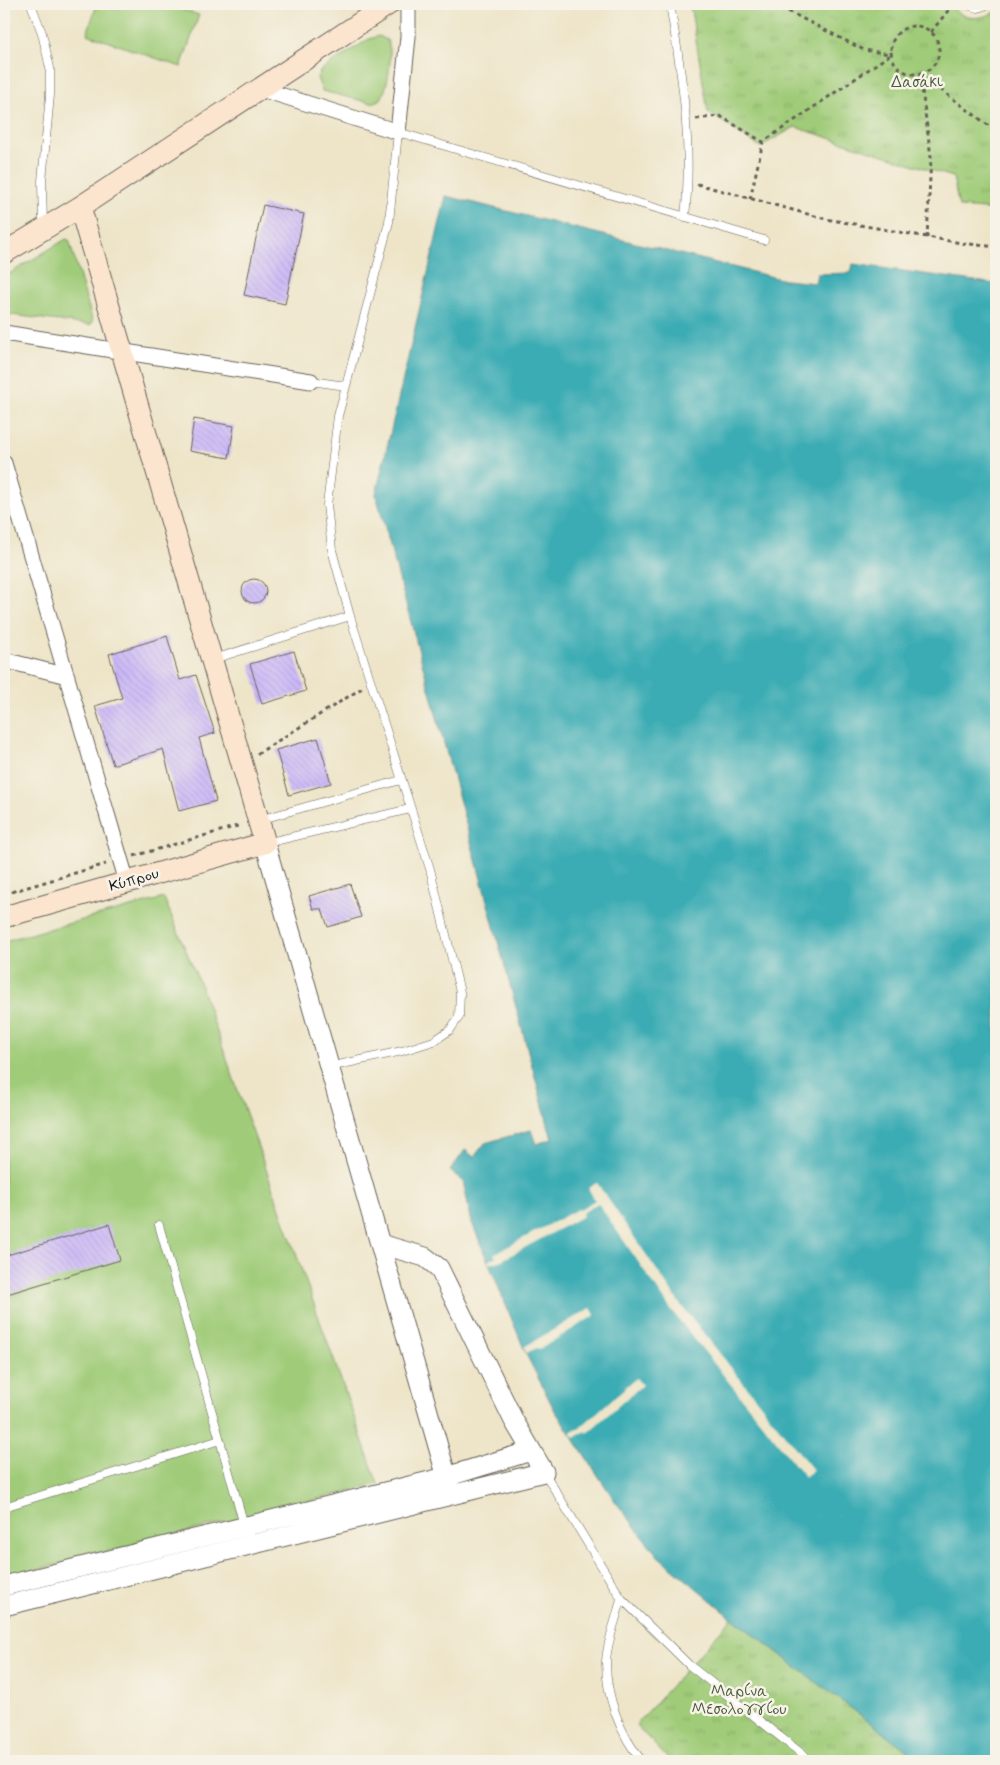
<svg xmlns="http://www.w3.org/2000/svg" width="1000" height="1765" font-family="Mynerve,sans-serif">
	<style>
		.green { fill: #a0cc79; stroke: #5e744a }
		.park { fill: url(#park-tufts); stroke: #5e744a }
		.water { fill: #3bacb4; stroke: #2c6468 }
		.pier { fill: #eee5c9 }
		.building { fill: url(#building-back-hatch) }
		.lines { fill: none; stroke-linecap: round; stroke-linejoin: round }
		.service-casing { stroke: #666259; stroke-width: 9 }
		.minor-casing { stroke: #666259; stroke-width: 17 }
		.tertiary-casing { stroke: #666259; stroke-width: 21 }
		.secondary-casing { stroke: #666259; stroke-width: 23 }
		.path { stroke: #666259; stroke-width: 3; stroke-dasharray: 4 4; stroke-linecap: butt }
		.service { stroke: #fff; stroke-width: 8 }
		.minor { stroke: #fff; stroke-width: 15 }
		.tertiary { stroke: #fff; stroke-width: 19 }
		.secondary { stroke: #fce5cf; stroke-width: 21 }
		.labels { text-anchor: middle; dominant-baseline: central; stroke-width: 5; stroke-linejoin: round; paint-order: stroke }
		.park-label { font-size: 16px; fill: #4a5a3d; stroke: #f7f3e8 }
		.street-label { font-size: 16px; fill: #1c1c1c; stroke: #f7f3e8 }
	</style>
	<defs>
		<pattern id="park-tufts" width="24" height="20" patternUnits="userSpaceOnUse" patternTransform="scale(1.25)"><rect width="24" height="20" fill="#a0cc79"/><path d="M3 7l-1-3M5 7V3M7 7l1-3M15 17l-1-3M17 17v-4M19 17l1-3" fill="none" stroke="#89af68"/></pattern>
		<pattern id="building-back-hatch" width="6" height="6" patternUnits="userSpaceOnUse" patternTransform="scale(1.25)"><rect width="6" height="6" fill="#cab7f9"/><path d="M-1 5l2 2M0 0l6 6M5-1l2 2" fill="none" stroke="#ad9dd5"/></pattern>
	</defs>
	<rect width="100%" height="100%" fill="#f7f3e8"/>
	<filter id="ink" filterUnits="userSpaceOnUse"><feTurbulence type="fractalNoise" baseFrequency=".02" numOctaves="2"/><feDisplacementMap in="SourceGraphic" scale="10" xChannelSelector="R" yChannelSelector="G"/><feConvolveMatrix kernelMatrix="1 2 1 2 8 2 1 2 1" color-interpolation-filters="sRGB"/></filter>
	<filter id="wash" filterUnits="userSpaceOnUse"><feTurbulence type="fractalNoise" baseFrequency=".0096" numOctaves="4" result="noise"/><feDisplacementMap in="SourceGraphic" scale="20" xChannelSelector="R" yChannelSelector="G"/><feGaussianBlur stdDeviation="1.12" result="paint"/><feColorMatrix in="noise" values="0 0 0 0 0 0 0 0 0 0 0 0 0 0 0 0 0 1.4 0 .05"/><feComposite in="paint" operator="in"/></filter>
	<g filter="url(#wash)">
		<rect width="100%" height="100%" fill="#eee5c9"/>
		<path class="green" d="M97 4H166L199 15 181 67 87 34Z
			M379 36 387 40C394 50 388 91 380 100L372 103 322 91 317 78 321 70 369 39Z
			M66 239 69 240 93 322 90 325 4 314V277Z
			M164 898 200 984 378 1484 4 1578V941Z"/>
		<path class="park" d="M690 4H949C962 20 980 21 996 11V210L959 207 953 177 795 127 760 147 708 112Z
			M732 1618 913 1755 915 1761H670L636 1725Z"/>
		<path class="water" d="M446 196 785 280 815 283 817 274 851 273 853 264 996 284V1761H915L913 1755 732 1618 658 1556 615 1501 554 1409 527 1356 472 1223 463 1181 450 1171 465 1150 474 1157 485 1143 531 1130 536 1144 552 1139 376 494Z"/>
		<path class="pier" d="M597 1183 680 1304 813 1470 805 1477 672 1311 598 1203 582 1213 583 1216 500 1261 489 1264 488 1261 496 1257 494 1254 578 1209 580 1210 595 1200 588 1188Z
			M591 1308 595 1315 540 1349 537 1348 526 1353 524 1347Z
			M636 1378 642 1385 587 1433 585 1431 574 1438 571 1433 582 1426Z"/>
		<g id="blocks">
			<path class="building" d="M263 205 304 214 285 304 244 295Z
				M194 419 234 426 229 458 189 451Z
				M242 591a12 12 0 1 1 24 0a12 12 0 1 1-24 0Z
				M167 636 180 680 196 675 215 733 199 738 216 801 179 811 163 749 113 765 95 706 122 698 109 654Z
				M294 651 306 691 262 704 250 664Z
				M318 738 331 783 289 795 276 750Z
				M350 884 361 917 328 927 322 909H313L309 896Z
				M109 1224 120 1260 4 1295V1256Z"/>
		</g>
	</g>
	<g filter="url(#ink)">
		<use href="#blocks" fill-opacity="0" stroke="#666259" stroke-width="1"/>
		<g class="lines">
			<g class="service-casing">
				<path id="service" d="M31 4 42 33 50 68V95L42 181 43 227
					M670 4C682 75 693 145 685 217
					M962 4 978 8 989 4
					M311 381 346 386 389 222 398 132 764 240
					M214 659 350 616
					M259 820 401 780
					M266 843 410 809
					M329 1067 402 1051 434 1041 450 1030 459 1017 460 992 430 869 350 616 332 550 327 505 338 416 346 386
					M159 1225 244 1525
					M544 1472 621 1598 689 1665 811 1761
					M4 1507 220 1440
					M621 1598C617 1619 607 1640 606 1662 606 1696 620 1735 642 1761"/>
			</g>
			<g class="minor-casing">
				<path id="minor" d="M261 89 398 132 408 37V4
					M4 333 311 381
					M4 463 127 882
					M4 660 67 676"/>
			</g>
			<g class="tertiary-casing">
				<path id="tertiary" d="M265 843 452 1495
					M4 1586 446 1477 531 1451
					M4 1606 544 1472 514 1421 439 1268 425 1257 380 1244"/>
			</g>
			<g class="secondary-casing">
				<path id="secondary" d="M4 253 80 207 389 4
					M4 917 265 843 80 207"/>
			</g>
			<path class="path" d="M774 4 864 50 890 54
				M891 50a24 24 0 1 1 48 0a24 24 0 1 1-48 0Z
				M931 32 951 7
				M920 75 931 157 927 238
				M921 75 996 131
				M696 119 720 116 763 142
				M697 184 826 219 961 243 996 247
				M750 199 763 142 891 54
				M257 754 362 688
				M134 856 241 825
				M4 894 106 864"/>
			<use href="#service" class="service"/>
			<use href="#minor" class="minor"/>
			<use href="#tertiary" class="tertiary"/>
			<use href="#secondary" class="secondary"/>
		</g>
	</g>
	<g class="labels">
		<g class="park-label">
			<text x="917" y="82">Δασάκι</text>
			<text x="739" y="1691">Μαρίνα<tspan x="739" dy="18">Μεσολογγίου</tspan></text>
		</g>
		<g class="street-label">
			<text transform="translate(134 880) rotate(-16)">Κύπρου</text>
		</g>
	</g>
	<rect width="1000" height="1765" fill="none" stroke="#f7f3e8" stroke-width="20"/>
</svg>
